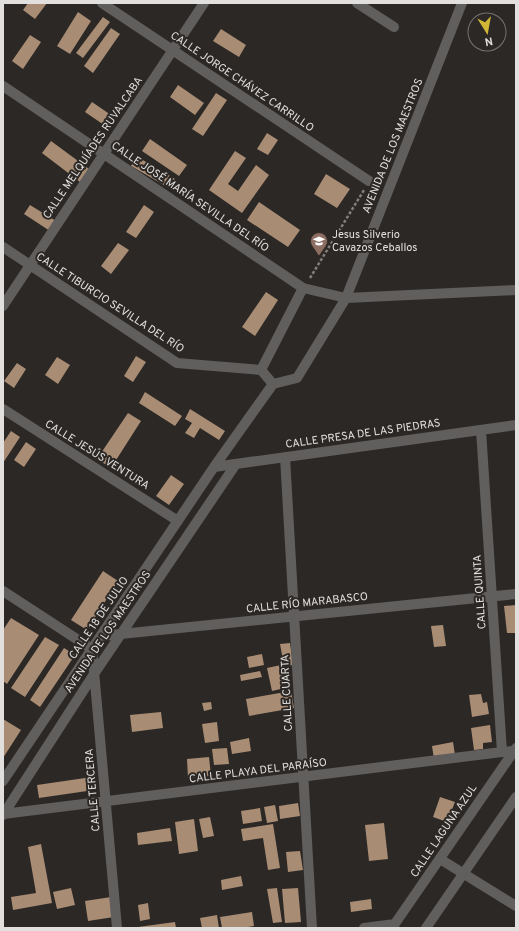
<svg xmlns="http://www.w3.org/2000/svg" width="519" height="931" font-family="Overpass,sans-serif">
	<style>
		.building { fill: #a98c74 }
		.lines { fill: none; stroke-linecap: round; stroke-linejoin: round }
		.path { stroke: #817e7b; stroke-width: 2.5; stroke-dasharray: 3 2; stroke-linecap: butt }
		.minor { stroke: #615e5e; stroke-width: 10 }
		.labels { text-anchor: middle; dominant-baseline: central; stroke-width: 4; stroke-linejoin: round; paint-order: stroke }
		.street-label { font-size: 11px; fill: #e2e0de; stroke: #2c2825 }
		.poi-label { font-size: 11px; fill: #e2e0de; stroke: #2c2825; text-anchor: start }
	</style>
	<rect width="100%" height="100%" fill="#2c2825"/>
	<path class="building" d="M28 3H47L35 19 23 10Z
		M78 12 91 21 70 54 57 46Z
		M103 17 110 22 83 58 76 53Z
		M111 28 120 34 93 73 84 66Z
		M221 29 246 45 239 57 213 41Z
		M30 35 41 42 23 69 12 61Z
		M178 85 204 103 195 115 170 97Z
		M216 93 227 100 203 136 192 129Z
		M92 102 111 115 104 125 85 112Z
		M267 133 278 140 268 155 257 149Z
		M150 139 187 165 179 176 142 151Z
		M51 141 89 169 80 182 42 153Z
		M235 151 246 158 228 184 238 191 256 165 269 175 242 213 209 190Z
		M136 156 175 179 169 188 131 166Z
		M326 174 350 189 337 208 314 194Z
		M259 202 300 230 288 247 247 220Z
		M30 205 56 221 50 231 24 214Z
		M144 205 154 212 136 238 126 232Z
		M118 243 129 250 111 274 101 266Z
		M266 292 278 300 255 336 242 327Z
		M136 356 146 362 133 382 124 376Z
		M57 357 70 365 58 384 45 375Z
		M17 363 26 369 14 388 4 381Z
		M145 392 182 416 175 426 139 403Z
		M190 409 225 431 219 440 200 428 194 438 185 433 192 423 185 419Z
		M128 413 141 421 111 468 97 459Z
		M11 431 20 437 3 463V443Z
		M26 442 36 449 24 467 14 460Z
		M171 475 184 484 169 505 156 496Z
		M103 571 118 581 87 630 71 620Z
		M516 605V633H507L504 606Z
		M11 618 39 635 7 684 3 681V630Z
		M443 625 446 646 434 647 431 626Z
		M45 637 59 645 25 697 11 688Z
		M290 643 293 665 284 666 280 644Z
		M64 648 75 655 40 707 30 700Z
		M262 654 264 665 249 668 247 657Z
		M281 665 285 688 272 691 267 668Z
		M260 671 262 677 241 681 240 675Z
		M291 691 294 708 249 716 246 699Z
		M481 694 483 703 487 702 489 714 472 717 469 695Z
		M211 702 212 709 204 711 202 703Z
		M161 712 163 728 132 732 130 715Z
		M3 719 21 730 3 758Z
		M217 722 219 741 205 743 202 724Z
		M490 725 492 742 483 743V749L474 750 471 728Z
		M249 738 251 751 232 754 230 742Z
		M453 742 455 755 434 759 432 746Z
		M227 748 229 764 214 765 212 749Z
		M209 757 211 776 188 778 187 759Z
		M92 777 94 790 39 798 37 785Z
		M440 797 455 802 447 822 433 817Z
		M298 803 300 816 280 819 279 806Z
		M275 805 278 821 267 823 264 807Z
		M260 808 262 821 243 824 241 811Z
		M210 817 214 836 203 838 199 819Z
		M194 819 198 851 179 854 175 822Z
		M384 823 388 859 369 861 365 825Z
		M273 824 280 868 268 870 263 838 243 841 241 829Z
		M170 828 172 841 138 845 137 833Z
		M41 844 52 903 13 910 11 897 36 893 28 847Z
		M300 851 303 870 288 872 286 852Z
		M241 876 243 886 222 890 221 880Z
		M71 888 75 905 57 909 53 892Z
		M277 888 282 922 273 923 267 889Z
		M298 888 301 922 285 923 282 889Z
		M111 897 114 917 88 921 85 901Z
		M371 899 372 909 351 912 350 902Z
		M148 903 150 919 140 921 138 905Z
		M252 912 254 926 242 928H222L220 917Z
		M217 915 219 928H202L200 918Z
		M175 922 176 928H138V927Z"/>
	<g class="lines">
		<path class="path" d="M310 278 364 190"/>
		<path class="minor" d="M102 3 369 181
			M357 3 394 27
			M3 86 303 288 346 298 516 290
			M3 247 177 363 261 370 273 384
			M3 306 204 3
			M261 370 303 288
			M273 384 297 378 346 298 462 3
			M3 409 178 521
			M481 430 502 752
			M285 457 312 928
			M214 467 516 425
			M3 591 92 649 117 928
			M101 636 516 594
			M3 781 214 467 273 384
			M3 814 502 752 514 751 516 752
			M3 815 94 674 236 464
			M440 859 516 906
			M364 928 395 924
			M392 928 516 748
			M426 928 516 797"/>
	</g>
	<defs>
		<g id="school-pin" transform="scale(0.9)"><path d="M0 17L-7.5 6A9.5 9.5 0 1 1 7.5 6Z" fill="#8d6e63" stroke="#2c2825"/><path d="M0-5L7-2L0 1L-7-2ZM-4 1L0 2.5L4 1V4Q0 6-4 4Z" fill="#fff"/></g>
	</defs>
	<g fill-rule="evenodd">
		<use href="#school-pin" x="319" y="241"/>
	</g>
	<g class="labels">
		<g class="street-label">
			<text transform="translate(242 82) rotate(34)">CALLE JORGE CHÁVEZ CARRILLO</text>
			<text transform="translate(393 146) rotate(-68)">AVENIDA DE LOS MAESTROS</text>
			<text transform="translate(93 148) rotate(-56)">CALLE MELQUÍADES RUVALCABA</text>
			<text transform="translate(190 197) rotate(34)">CALLE JOSÉ MARÍA SEVILLA DEL RÍO</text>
			<text transform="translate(110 303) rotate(33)">CALLE TIBURCIO SEVILLA DEL RÍO</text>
			<text transform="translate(363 434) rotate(-8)">CALLE PRESA DE LAS PIEDRAS</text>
			<text transform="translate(97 455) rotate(32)">CALLE JESÚS VENTURA</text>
			<text transform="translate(480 592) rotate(-94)">CALLE QUINTA</text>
			<text transform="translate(307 603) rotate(-6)">CALLE RÍO MARABASCO</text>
			<text transform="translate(99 618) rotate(-56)">CALLE 18 DE JULIO</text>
			<text transform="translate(108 632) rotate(-56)">AVENIDA DE LOS MAESTROS</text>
			<text transform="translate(287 693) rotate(-93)">CALLE CUARTA</text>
			<text transform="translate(258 771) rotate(-7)">CALLE PLAYA DEL PARAÍSO</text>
			<text transform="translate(93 790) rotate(-95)">CALLE TERCERA</text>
			<text transform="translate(444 831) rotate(-56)">CALLE LAGUNA AZUL</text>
		</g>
		<g class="poi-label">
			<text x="332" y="235">Jesus Silverio<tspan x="332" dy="13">Cavazos Ceballos</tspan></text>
		</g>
	</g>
	<rect width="519" height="931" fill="none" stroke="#e2e0de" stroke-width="8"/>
	<g transform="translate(487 32) rotate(169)"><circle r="19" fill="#2c2825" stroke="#75726f"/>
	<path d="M0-3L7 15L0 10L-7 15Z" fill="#d1b736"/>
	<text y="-6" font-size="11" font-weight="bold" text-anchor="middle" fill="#e2e0de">N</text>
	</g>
</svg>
